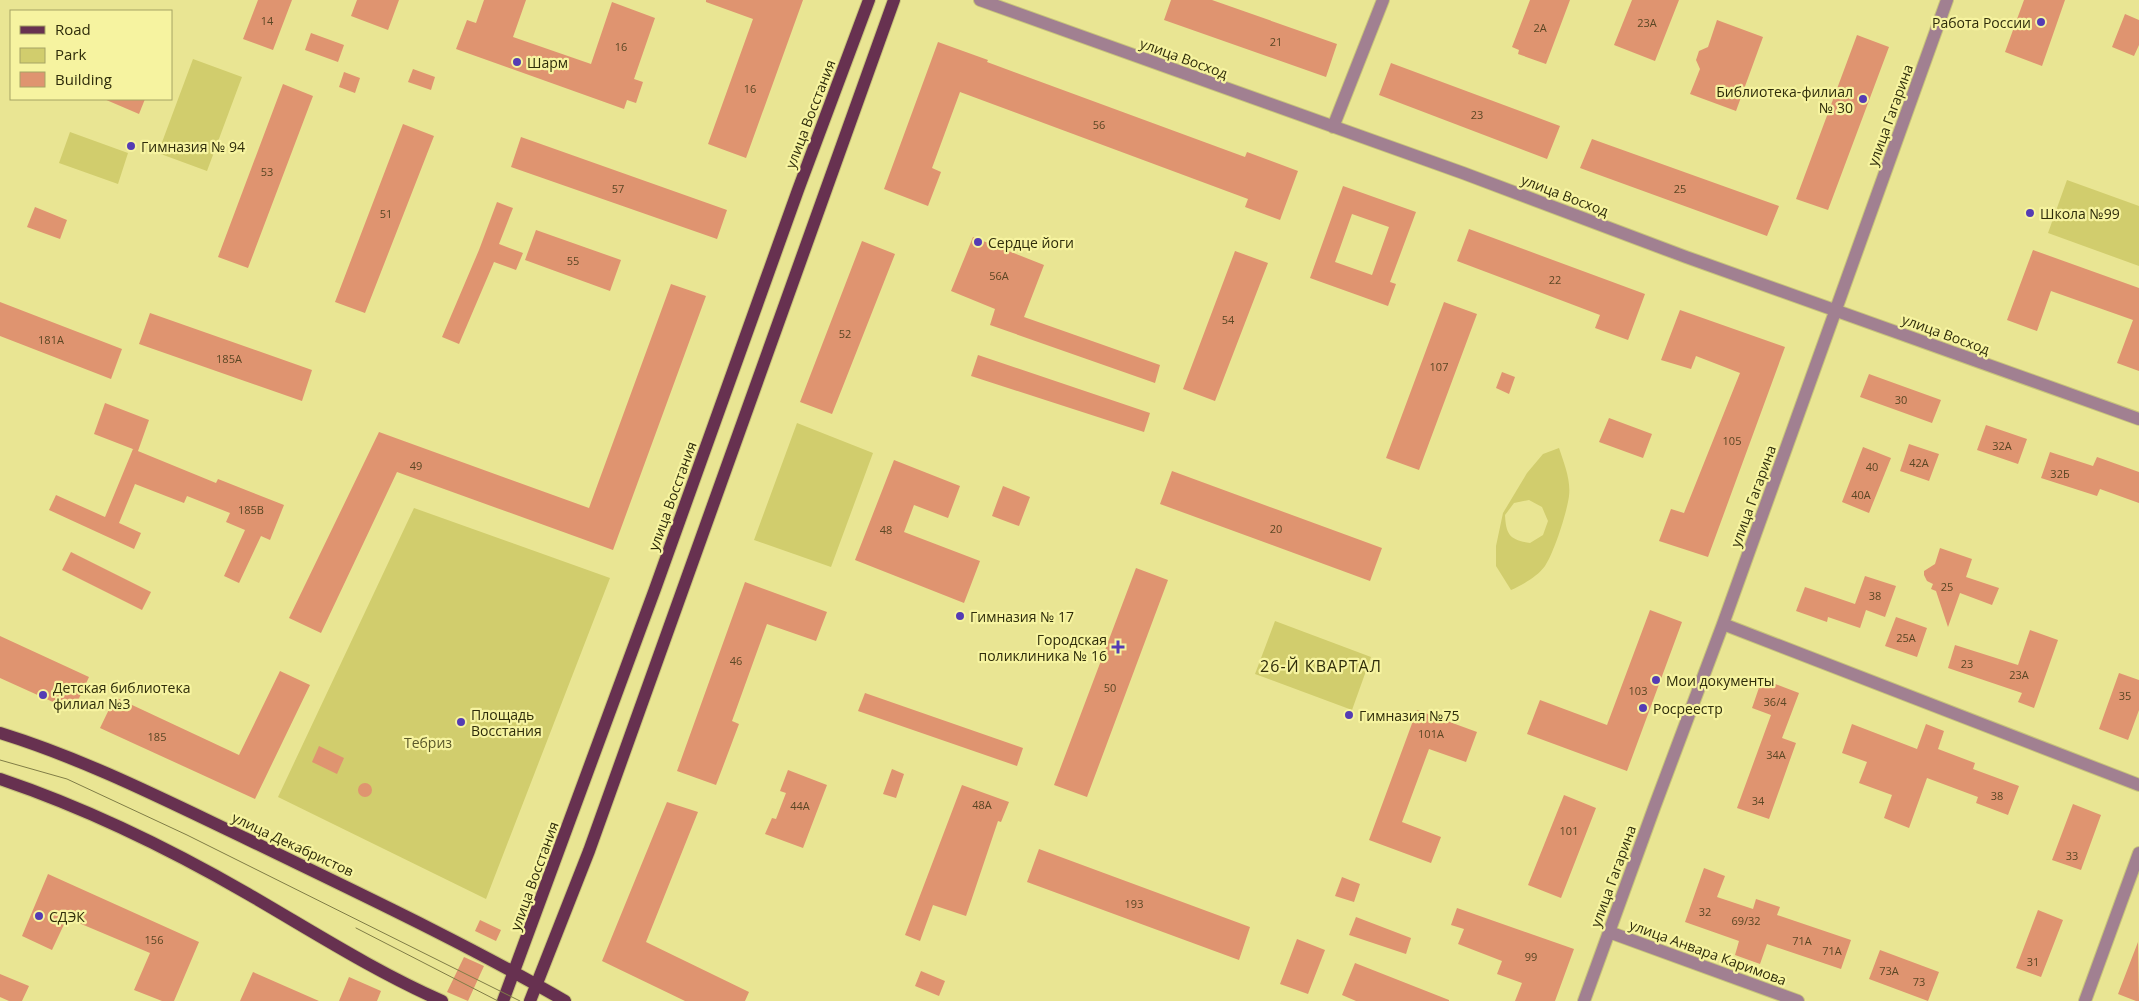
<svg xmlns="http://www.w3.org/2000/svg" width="2139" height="1001" font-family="'Open Sans',sans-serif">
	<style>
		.green { fill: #d1cd6d; fill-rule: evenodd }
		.building { fill: #df9470; fill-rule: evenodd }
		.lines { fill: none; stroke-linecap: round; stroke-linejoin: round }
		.minor-casing { stroke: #c8c47a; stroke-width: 14 }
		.major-casing { stroke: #c8c47a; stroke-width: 14 }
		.minor { stroke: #a18091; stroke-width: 12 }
		.major { stroke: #673150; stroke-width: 12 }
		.tram { stroke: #807d46; stroke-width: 1 }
		.poi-dot { fill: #553cb4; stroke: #f6f3a0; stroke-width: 2 }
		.labels { text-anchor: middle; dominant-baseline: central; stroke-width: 4.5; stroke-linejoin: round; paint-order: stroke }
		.number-label { font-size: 11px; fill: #5b4724 }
		.poi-label { font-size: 14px; fill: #2f2d0a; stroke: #f6f3a0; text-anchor: start }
		.street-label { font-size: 14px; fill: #2f2d0a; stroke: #f6f3a0 }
		.park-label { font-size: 14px; fill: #5a5829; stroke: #f6f3a0 }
		.quarter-label { font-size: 16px; letter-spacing: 1px; fill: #2f2d0a; stroke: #f6f3a0 }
	</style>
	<rect width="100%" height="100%" fill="#e9e593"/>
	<path class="green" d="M193 59 242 77 207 171 158 153Z
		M70 132 128 153 118 184 59 163Z
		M2067 180 2139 206V266L2048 233Z
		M797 423 873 453 831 567 754 540Z
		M1559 448C1564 463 1571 480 1569 496 1567 512 1554 553 1545 566 1537 577 1522 585 1511 590L1496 566V546L1503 513 1527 473 1543 454ZM1529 500 1542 507 1548 521 1543 535 1530 543C1510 540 1506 535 1505 515L1514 503Z
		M414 508 610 578 486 899 278 797Z
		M1275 621 1371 657 1352 710 1255 674Z"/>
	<path class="building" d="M258 0H292L273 50 243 39Z
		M357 0H399L388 30 351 16Z
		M484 0H526L513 37 591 64 612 2 655 18 634 79 643 82 636 103 627 100 624 109 456 49 467 20 476 23Z
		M706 0H803L746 158 708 144 753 19 706 2Z
		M1171 0H1212L1337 44 1326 77 1164 20Z
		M1530 0H1570L1546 64 1518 54 1519 50 1512 47Z
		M1632 0H1679L1655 61 1614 45Z
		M2024 0H2065L2042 66 2005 52Z
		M2125 14 2139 20V45L2134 56 2112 47Z
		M1717 20 1763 37 1736 111 1690 94 1700 69 1696 60 1699 51 1708 47Z
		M311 33 344 45 338 62 305 50Z
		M1857 35 1889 47 1828 210 1796 199Z
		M938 42 988 60 987 62 1245 157 1247 152 1298 171 1280 220 1245 207 1248 199 960 92 932 168 941 172 928 206 884 189Z
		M1391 63 1560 126 1547 159 1379 95Z
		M413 69 435 77 431 90 408 82Z
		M344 72 360 78 355 93 339 87Z
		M283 84 313 96 248 268 218 257Z
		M104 99H145L139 114Z
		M403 124 434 136 365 313 335 302Z
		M521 137 727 210 717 239 511 167Z
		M1592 139 1779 206 1767 236 1580 168Z
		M1343 186 1416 212 1390 282 1396 284 1388 306 1310 278ZM1352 214 1389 227 1372 275 1335 262Z
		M497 202 513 208 499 244 523 253 516 270 494 262 459 344 442 337 479 250Z
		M35 207 67 220 60 239 27 227Z
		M1469 229 1645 294 1628 340 1595 328 1600 315 1457 261Z
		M536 230 621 260 610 291 525 260Z
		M973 237 1044 265 1024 317 1160 365 1155 383 990 325 995 309 951 291Z
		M862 241 895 254 832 414 800 402Z
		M2033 250 2139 288V371L2117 363 2133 320 2051 291 2037 331 2007 320Z
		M1235 251 1268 263 1215 401 1183 389Z
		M671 284 706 296 613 550 397 472 321 633 289 618 379 432 589 508Z
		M0 302 122 349 111 379 0 336Z
		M1444 302 1477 314 1419 470 1386 458Z
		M1680 310 1785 347 1708 557 1659 541 1671 509 1684 513 1740 373 1696 356 1691 369 1661 360Z
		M150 313 312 370 302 401 139 344Z
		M978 355 1150 413 1144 432 971 376Z
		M1502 372 1515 377 1509 394 1496 388Z
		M1869 374 1941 400 1932 423 1860 397Z
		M105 403 149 420 138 451 94 434Z
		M1609 418 1652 434 1643 458 1599 442Z
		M1986 425 2027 439 2018 464 1977 450Z
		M1909 444 1939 454 1929 481 1900 471Z
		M1863 447 1891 458 1869 513 1842 502Z
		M133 449 216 483 218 479 284 505 270 540 261 536 239 583 224 576 245 530 226 522 230 513 187 496 184 503 135 484 119 523 141 533 134 549 49 510 56 495 105 517Z
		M2050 452 2093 466 2097 457 2139 472V503L2100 489 2097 496 2041 478Z
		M894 460 960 486 948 518 914 505 904 532 980 561 964 603 855 560Z
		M1172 471 1382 548 1370 581 1160 504Z
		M1003 486 1030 497 1019 526 992 516Z
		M1940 548 1972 559 1966 577 1999 588 1992 605 1960 593 1948 627 1936 591 1931 589 1933 584 1927 581 1924 575V571L1935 564Z
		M71 552 151 592 142 610 62 570Z
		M1136 568 1168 580 1087 797 1054 785Z
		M1865 576 1896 586 1885 617 1866 610 1860 628 1828 617 1827 622 1796 611 1805 587 1855 604Z
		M745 582 827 612 816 641 767 624 732 721 739 724 716 785 677 771Z
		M1650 610 1682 622 1627 771 1527 734 1540 700 1607 725Z
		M1896 617 1927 628 1917 657 1885 646Z
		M2030 630 2058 640 2034 708 2018 702 2022 693 1948 668 1955 645 2018 665Z
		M0 636 89 677 73 711 0 678Z
		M280 671 310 685 255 799 100 728 115 697 239 755Z
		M2119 673 2139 680V710L2128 740 2099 729Z
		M1762 679 1799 693 1782 738 1796 743 1769 819 1737 808 1771 715 1752 708Z
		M865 693 1023 748 1017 766 858 711Z
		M1417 710 1477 732 1466 762 1429 749 1402 822 1441 837 1431 863 1369 840Z
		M1852 724 1917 749 1926 724 1944 731 1938 749 1975 763 1973 769 2019 786 2008 815 1976 803 1978 797 1927 778 1909 828 1884 818 1892 795 1859 783 1867 762 1842 753Z
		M319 746 344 758 337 774 312 762Z
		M892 769 904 774 896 798 883 794Z
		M788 770 827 785 803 848 765 834 772 818 776 819 786 793 780 791Z
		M358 790a7 7 0 1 1 14 0a7 7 0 1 1-14 0Z
		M962 785 1009 802 1001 822 998 821 966 916 933 905 920 941 905 935Z
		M1564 795 1596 808 1561 898 1528 885Z
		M667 802 698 812 646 942 749 992 745 1001H685L602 961Z
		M2073 804 2101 815 2081 870 2052 860Z
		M1039 849 1250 927 1239 960 1027 882Z
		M1704 868 1725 876 1717 897 1753 909 1756 899 1780 907 1777 915 1851 940 1841 969 1767 944 1760 964 1735 955 1739 941 1685 922Z
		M48 874 199 942 174 1001H162L134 990 150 953 67 918 52 950 22 936Z
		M1342 877 1360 884 1354 902 1335 896Z
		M1457 908 1574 949 1555 1001H1515L1522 983 1497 974 1502 961 1458 944 1464 929 1451 925Z
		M2038 910 2063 920 2041 977 2016 968Z
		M1356 917 1411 938 1406 954 1349 935Z
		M480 920 501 930 496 941 475 931Z
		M1297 939 1325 950 1308 994 1280 984Z
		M2138 942 2139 1001H2136L2118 994Z
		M1880 950 1939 972 1928 1001 1869 979Z
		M464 957 484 966 468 1001 447 992Z
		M1355 963 1449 1000V1001H1356L1342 995Z
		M921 971 945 981 939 996 915 986Z
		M253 972 319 1001H240Z
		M0 974 29 986 22 1001H9L0 997Z
		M349 977 381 991 377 1001H339Z"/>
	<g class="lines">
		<g class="minor-casing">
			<path id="minor" d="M980 0 1463 173 1686 257 2139 419
				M1333 127 1383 0
				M1723 624 2139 785
				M1609 932 1798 1001
				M1584 1001 1654 808 1723 624 1947 0
				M2085 1001 2139 853"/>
		</g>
		<g class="major-casing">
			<path id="major" d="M0 733C87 760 167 801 249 840 356 892 463 942 565 1001
				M0 779C86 808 170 849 248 894 312 931 374 971 442 1001
				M503 1001 655 589 798 190 869 0
				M530 1001 589 851 894 0"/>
		</g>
		<use href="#minor" class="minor"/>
		<use href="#major" class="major"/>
		<path class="tram" d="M0 760 67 779 187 835 520 1001
			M356 928 498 1001"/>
	</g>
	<g class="poi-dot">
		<circle cx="2041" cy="22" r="5"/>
		<circle cx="517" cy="62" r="5"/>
		<circle cx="1863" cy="99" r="5"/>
		<circle cx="131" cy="146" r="5"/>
		<circle cx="2030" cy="213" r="5"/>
		<circle cx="978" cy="242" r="5"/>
		<circle cx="960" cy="616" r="5"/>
		<path d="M1115.5 639.5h5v5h5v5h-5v5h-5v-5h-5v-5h5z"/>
		<circle cx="1656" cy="680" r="5"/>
		<circle cx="43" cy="695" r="5"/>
		<circle cx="1643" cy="708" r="5"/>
		<circle cx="1349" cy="715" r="5"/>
		<circle cx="461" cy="722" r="5"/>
		<circle cx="39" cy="916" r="5"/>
	</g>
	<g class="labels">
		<g class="number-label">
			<text x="267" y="20">14</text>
			<text x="1647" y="22">23А</text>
			<text x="1540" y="27">2А</text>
			<text x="1276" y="41">21</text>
			<text x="621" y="46">16</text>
			<text x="750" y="88">16</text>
			<text x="1477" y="114">23</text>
			<text x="1099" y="124">56</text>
			<text x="267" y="171">53</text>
			<text x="618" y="188">57</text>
			<text x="1680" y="188">25</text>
			<text x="386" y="213">51</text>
			<text x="573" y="260">55</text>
			<text x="999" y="275">56А</text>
			<text x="1555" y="279">22</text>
			<text x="1228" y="319">54</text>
			<text x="845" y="333">52</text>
			<text x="51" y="339">181А</text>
			<text x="229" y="358">185А</text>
			<text x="1439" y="366">107</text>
			<text x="1901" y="399">30</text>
			<text x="1732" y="440">105</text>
			<text x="2002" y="445">32А</text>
			<text x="1919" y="462">42А</text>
			<text x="416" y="465">49</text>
			<text x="1872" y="466">40</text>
			<text x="2060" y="473">32Б</text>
			<text x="1861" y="494">40А</text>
			<text x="251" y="509">185В</text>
			<text x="1276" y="528">20</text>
			<text x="886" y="529">48</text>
			<text x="1947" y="586">25</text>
			<text x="1875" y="595">38</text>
			<text x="1906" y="637">25А</text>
			<text x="736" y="660">46</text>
			<text x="1967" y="663">23</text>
			<text x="2019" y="674">23А</text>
			<text x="1110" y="687">50</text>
			<text x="1638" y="690">103</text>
			<text x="2125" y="695">35</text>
			<text x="1775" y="701">36/4</text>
			<text x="1431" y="733">101А</text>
			<text x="157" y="736">185</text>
			<text x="1776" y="754">34А</text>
			<text x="1997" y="795">38</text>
			<text x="1758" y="800">34</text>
			<text x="982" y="804">48А</text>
			<text x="800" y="805">44А</text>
			<text x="1569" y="830">101</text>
			<text x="2072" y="855">33</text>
			<text x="1134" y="903">193</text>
			<text x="1705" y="911">32</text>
			<text x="1746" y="920">69/32</text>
			<text x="154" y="939">156</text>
			<text x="1802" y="940">71А</text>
			<text x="1832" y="950">71А</text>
			<text x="1531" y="956">99</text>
			<text x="2033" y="961">31</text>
			<text x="1889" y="970">73А</text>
			<text x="1919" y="981">73</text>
		</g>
		<g class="poi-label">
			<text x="2031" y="22" text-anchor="end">Работа России</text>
			<text x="527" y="62">Шарм</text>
			<text x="1853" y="91" text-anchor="end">Библиотека-филиал<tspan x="1853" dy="16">№ 30</tspan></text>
			<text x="141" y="146">Гимназия № 94</text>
			<text x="2040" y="213">Школа №99</text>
			<text x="988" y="242">Сердце йоги</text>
			<text x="970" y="616">Гимназия № 17</text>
			<text x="1107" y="639" text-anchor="end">Городская<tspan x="1107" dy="16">поликлиника № 16</tspan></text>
			<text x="1666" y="680">Мои документы</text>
			<text x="53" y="687">Детская библиотека<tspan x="53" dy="16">филиал №3</tspan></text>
			<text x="1653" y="708">Росреестр</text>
			<text x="471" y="714">Площадь<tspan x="471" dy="16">Восстания</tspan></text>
			<text x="1359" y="715">Гимназия №75</text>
			<text x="49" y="916">СДЭК</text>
		</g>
		<g class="street-label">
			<text transform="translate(1184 58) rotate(20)">улица Восход</text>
			<text transform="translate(810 114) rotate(-69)">улица Восстания</text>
			<text transform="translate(1890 115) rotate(-70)">улица Гагарина</text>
			<text transform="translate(1565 195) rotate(21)">улица Восход</text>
			<text transform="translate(1946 334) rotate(20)">улица Восход</text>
			<text transform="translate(672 496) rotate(-70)">улица Восстания</text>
			<text transform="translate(1753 496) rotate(-70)">улица Гагарина</text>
			<text transform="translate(293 844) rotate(25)">улица Декабристов</text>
			<text transform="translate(534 876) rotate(-70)">улица Восстания</text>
			<text transform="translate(1613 876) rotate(-70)">улица Гагарина</text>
			<text transform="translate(1708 952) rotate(20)">улица Анвара Каримова</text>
		</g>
		<g class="park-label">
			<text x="428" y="742">Тебриз</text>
		</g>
		<g class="quarter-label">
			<text x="1321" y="666">26-Й КВАРТАЛ</text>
		</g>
	</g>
	<rect x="10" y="10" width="162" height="90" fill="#f6f3a0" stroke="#a6a464"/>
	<rect x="20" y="26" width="25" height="8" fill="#673150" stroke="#a6a464"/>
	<text x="55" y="35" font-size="15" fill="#2f2d0a">Road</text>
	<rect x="20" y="48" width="25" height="15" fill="#d1cd6d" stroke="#a6a464"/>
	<text x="55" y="60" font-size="15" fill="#2f2d0a">Park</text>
	<rect x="20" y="72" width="25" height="15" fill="#df9470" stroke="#a6a464"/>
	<text x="55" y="85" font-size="15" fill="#2f2d0a">Building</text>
</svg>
